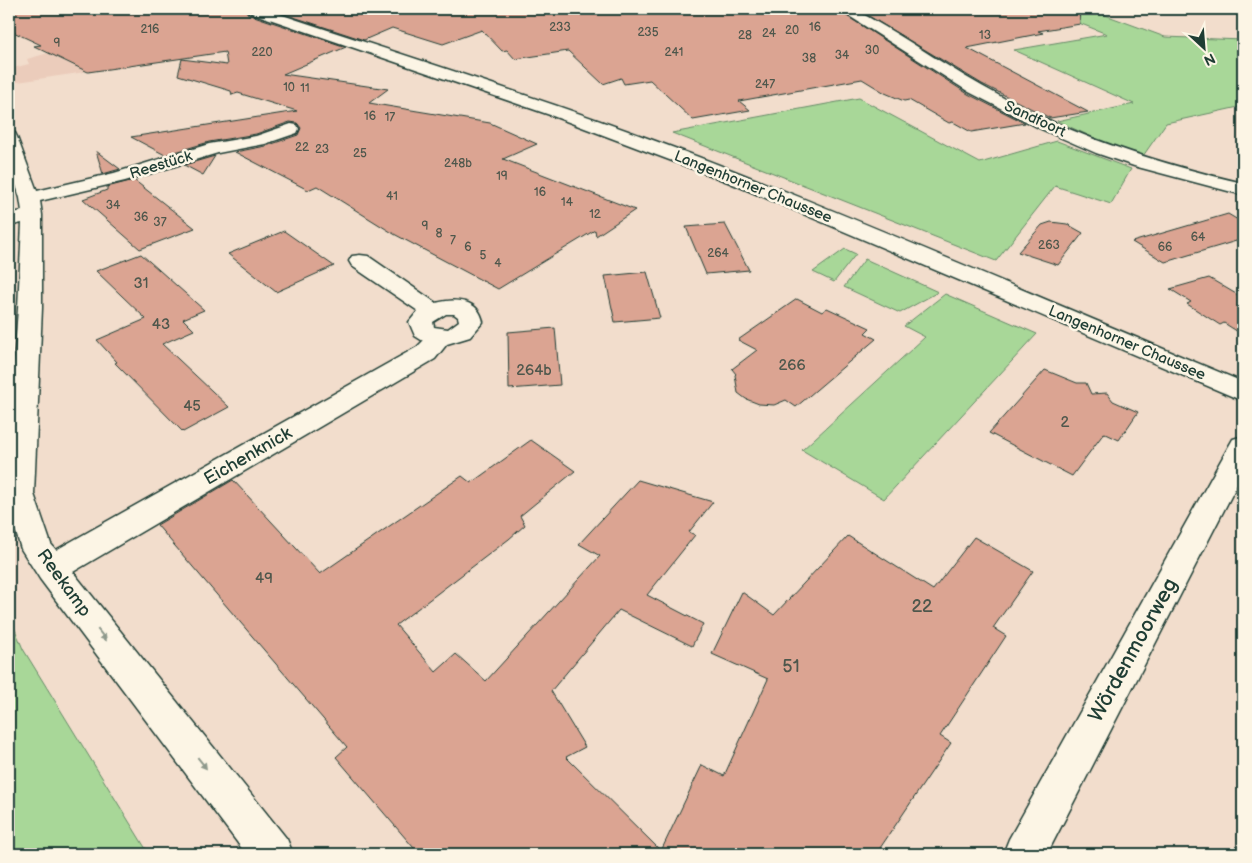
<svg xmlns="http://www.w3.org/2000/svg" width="1252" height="863" font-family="'Balsamiq Sans',sans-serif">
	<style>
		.built { fill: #ebccbb }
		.green { fill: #a8d798; stroke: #648a66 }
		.building { fill: #dba492; stroke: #1f3d34 }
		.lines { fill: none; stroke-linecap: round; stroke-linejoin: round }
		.street-casing { stroke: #1f3d34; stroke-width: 3 }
		.secondary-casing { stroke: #1f3d34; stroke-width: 3 }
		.street { fill: #fcf5e5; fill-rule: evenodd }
		.secondary { fill: #fcf5e5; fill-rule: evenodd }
		.oneway { fill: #8e998c }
		.labels { text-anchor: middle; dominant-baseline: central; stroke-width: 5; stroke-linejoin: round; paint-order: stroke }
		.far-number-label { font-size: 12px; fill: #4e574c }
		.far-street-label { font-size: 15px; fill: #1f3d34; stroke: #fcf5e5 }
		.number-label { font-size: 15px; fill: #4e574c }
		.street-label { font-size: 18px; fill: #1f3d34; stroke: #fcf5e5 }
		.near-number-label { font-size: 18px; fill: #4e574c }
		.near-street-label { font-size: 21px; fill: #1f3d34; stroke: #fcf5e5 }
	</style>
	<rect width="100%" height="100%" fill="#f2ddcc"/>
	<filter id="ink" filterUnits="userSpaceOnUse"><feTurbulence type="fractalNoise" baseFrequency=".02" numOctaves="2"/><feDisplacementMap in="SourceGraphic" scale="10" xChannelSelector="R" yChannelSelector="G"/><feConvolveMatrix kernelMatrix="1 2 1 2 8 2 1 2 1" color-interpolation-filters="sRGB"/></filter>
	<g filter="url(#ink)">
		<path class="built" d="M164 9H212L250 21 240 26 79 73 11 83 9 81V69L29 64 27 59 138 28 132 17Z"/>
		<path class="green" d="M1043 9H1089L1165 37 1243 40V106L1166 123 1143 156 1105 143 1057 121 1134 104 1014 50 1107 34Z
			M859 98 980 163 1057 141 1131 169 1111 204 1055 186 996 261 672 133Z
			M845 249 856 254 834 282 813 272Z
			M865 259 938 292 900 313 844 287Z
			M945 294 1037 334 884 499 802 450 925 337 904 326Z
			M9 615 23 649 149 854H9Z"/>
		<path class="building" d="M9 9H245L248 14 346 47 283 74 388 89 369 103 490 123 537 144 503 159 635 210 596 236 595 230 498 289 394 234 317 186 308 190 235 152 266 146 298 135 301 128 297 123 290 122 256 134 209 142 165 155 131 137 297 111 238 93 232 95 231 91 178 75 182 59 227 65 225 52 88 72 34 46 41 45 9 30Z
			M269 9H836L968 94 1025 123 971 132 953 122 949 123 909 100 904 101 885 93 862 79 739 101 750 110 693 120 650 80 624 84 621 78 603 84 568 51 515 59 507 50 502 51 482 30 443 44 392 28 364 40Z
			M857 9H1079L1080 24 1038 31 1043 33 967 48 1088 112 1050 118 982 84Z
			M96 151 120 169 103 174Z
			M215 156 203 175 184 165Z
			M134 180 195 228 140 249 83 199 107 190V187Z
			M1228 214 1243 223V239L1165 262 1132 242Z
			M1051 222 1067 224 1083 233 1058 265 1018 252 1042 225Z
			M725 224 749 270 706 274 686 227Z
			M284 231 334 266 276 292 228 254Z
			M141 254 204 310 183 319 194 330 162 344 229 407 183 432 115 363 117 362 97 340 146 319 96 271Z
			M647 272 660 318 615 322 605 276Z
			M1209 278 1243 298V335L1224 323 1220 325 1187 304 1191 302 1170 289Z
			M797 299 822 312 827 308 870 328 865 333 876 339 796 407 786 400 774 405 759 404 746 399 738 393 735 375 736 374 732 369 757 350 738 340Z
			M555 328 560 385 509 389 508 332Z
			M1045 370 1077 383H1086L1091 394 1107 393 1113 401 1138 412 1119 440 1104 433 1072 476 989 433Z
			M531 440 575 471 520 516 525 525 509 539 396 625 436 672 456 654 486 681 600 556 579 544 638 480 713 502 689 532 695 535 647 595 703 624 692 646 619 610 551 691 585 747 566 757 661 851 702 765 724 776 768 679 712 654 742 592 774 615 848 536 933 590 974 537 1033 571 993 628 1006 636 940 736 951 743 876 854H419L336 757 347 747 157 525 233 480 320 574 462 476 471 483Z"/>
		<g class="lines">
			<g class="street-casing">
				<path id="street" d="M838 9H853L868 17C912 42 953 71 998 95 1075 137 1157 163 1243 183V195L1134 166 1096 153 1041 129 969 92Z
					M291 124 297 125 299 129 297 133 265 144 218 153 125 181 40 201 42 215V308L34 494 51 544 56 550 417 347 423 341 415 336 409 322 418 311 352 266 349 261 352 256 360 255 368 256 436 303C454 298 479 299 483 322L470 337 447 344 435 359 73 572 287 839 293 854H246L40 579 21 549 9 509V434L18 308 22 223 9 226V214L22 211 20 198 9 162V132L15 133 17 137 37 191 114 173 209 144 256 136ZM446 314H454L458 317 459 321 448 329 434 327 433 322Z
					M1243 436V473L1047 854H1003L1009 839 1229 446 1233 439Z"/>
			</g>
			<g class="secondary-casing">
				<path id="secondary" d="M247 9H264C424 62 586 112 742 174 910 241 1076 313 1243 382V401L728 182 550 115 249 12Z"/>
			</g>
			<use href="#street" class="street"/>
			<use href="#secondary" class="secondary"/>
		</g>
		<defs><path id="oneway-solid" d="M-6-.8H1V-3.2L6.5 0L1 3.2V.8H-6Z" transform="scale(1.25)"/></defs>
		<g class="oneway">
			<use href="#oneway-solid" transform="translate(102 635) rotate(52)"/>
			<use href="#oneway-solid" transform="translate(202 763) rotate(52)"/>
		</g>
	</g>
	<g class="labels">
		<g class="far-number-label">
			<text x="560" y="27">233</text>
			<text x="815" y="27">16</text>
			<text x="150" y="29">216</text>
			<text x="792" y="30">20</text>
			<text x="648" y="32">235</text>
			<text x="769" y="33">24</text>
			<text x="745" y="35">28</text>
			<text x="985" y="35">13</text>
			<text x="57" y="43">9</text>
			<text x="872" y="50">30</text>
			<text x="262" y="52">220</text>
			<text x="674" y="52">241</text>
			<text x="842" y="55">34</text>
			<text x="809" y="58">38</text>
			<text x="765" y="84">247</text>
			<text x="289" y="87">10</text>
			<text x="305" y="88">11</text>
			<text x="370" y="116">16</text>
			<text x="390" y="117">17</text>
			<text x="302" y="147">22</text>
			<text x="322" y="149">23</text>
			<text x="360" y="153">25</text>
			<text x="458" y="163">248b</text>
			<text x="502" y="176">19</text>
			<text x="540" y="192">16</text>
			<text x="392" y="196">41</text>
			<text x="567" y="202">14</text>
			<text x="113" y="205">34</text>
			<text x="595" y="214">12</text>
			<text x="141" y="217">36</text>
			<text x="160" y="222">37</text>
			<text x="425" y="226">9</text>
			<text x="439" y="233">8</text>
			<text x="1198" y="237">64</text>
			<text x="453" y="240">7</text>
			<text x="1049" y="245">263</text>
			<text x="468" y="247">6</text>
			<text x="1165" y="247">66</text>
			<text x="718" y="253">264</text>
			<text x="483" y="255">5</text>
			<text x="498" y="263">4</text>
		</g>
		<g class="far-street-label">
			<text transform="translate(1035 119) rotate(25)">Sandfoort</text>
			<text transform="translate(161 165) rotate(-17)">Reestück</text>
			<text transform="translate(753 187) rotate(22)">Langenhorner Chaussee</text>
			<text transform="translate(1127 343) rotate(23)">Langenhorner Chaussee</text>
		</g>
		<g class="number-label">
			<text x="141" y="283">31</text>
			<text x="161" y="324">43</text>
			<text x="792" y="365">266</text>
			<text x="534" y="370">264b</text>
			<text x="192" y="406">45</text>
			<text x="1065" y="422">2</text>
			<text x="264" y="578">49</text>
		</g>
		<g class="street-label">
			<text transform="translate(248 456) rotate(-30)">Eichenknick</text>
			<text transform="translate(64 583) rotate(54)">Reekamp</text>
		</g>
		<g class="near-number-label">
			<text x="922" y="606">22</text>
			<text x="791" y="666">51</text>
		</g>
		<g class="near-street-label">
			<text transform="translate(1133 650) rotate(-61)">Wördenmoorweg</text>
		</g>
	</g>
	<rect width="1252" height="863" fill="none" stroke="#fcf5e5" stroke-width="30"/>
	<rect x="15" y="15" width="1222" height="833" fill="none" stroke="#1f3d34" stroke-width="2" filter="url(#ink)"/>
	<g transform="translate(1204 48) rotate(154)" stroke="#fcf5e5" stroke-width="4" paint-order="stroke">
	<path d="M0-4L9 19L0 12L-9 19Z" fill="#1f3d34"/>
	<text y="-8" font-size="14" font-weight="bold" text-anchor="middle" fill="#1f3d34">N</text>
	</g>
</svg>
